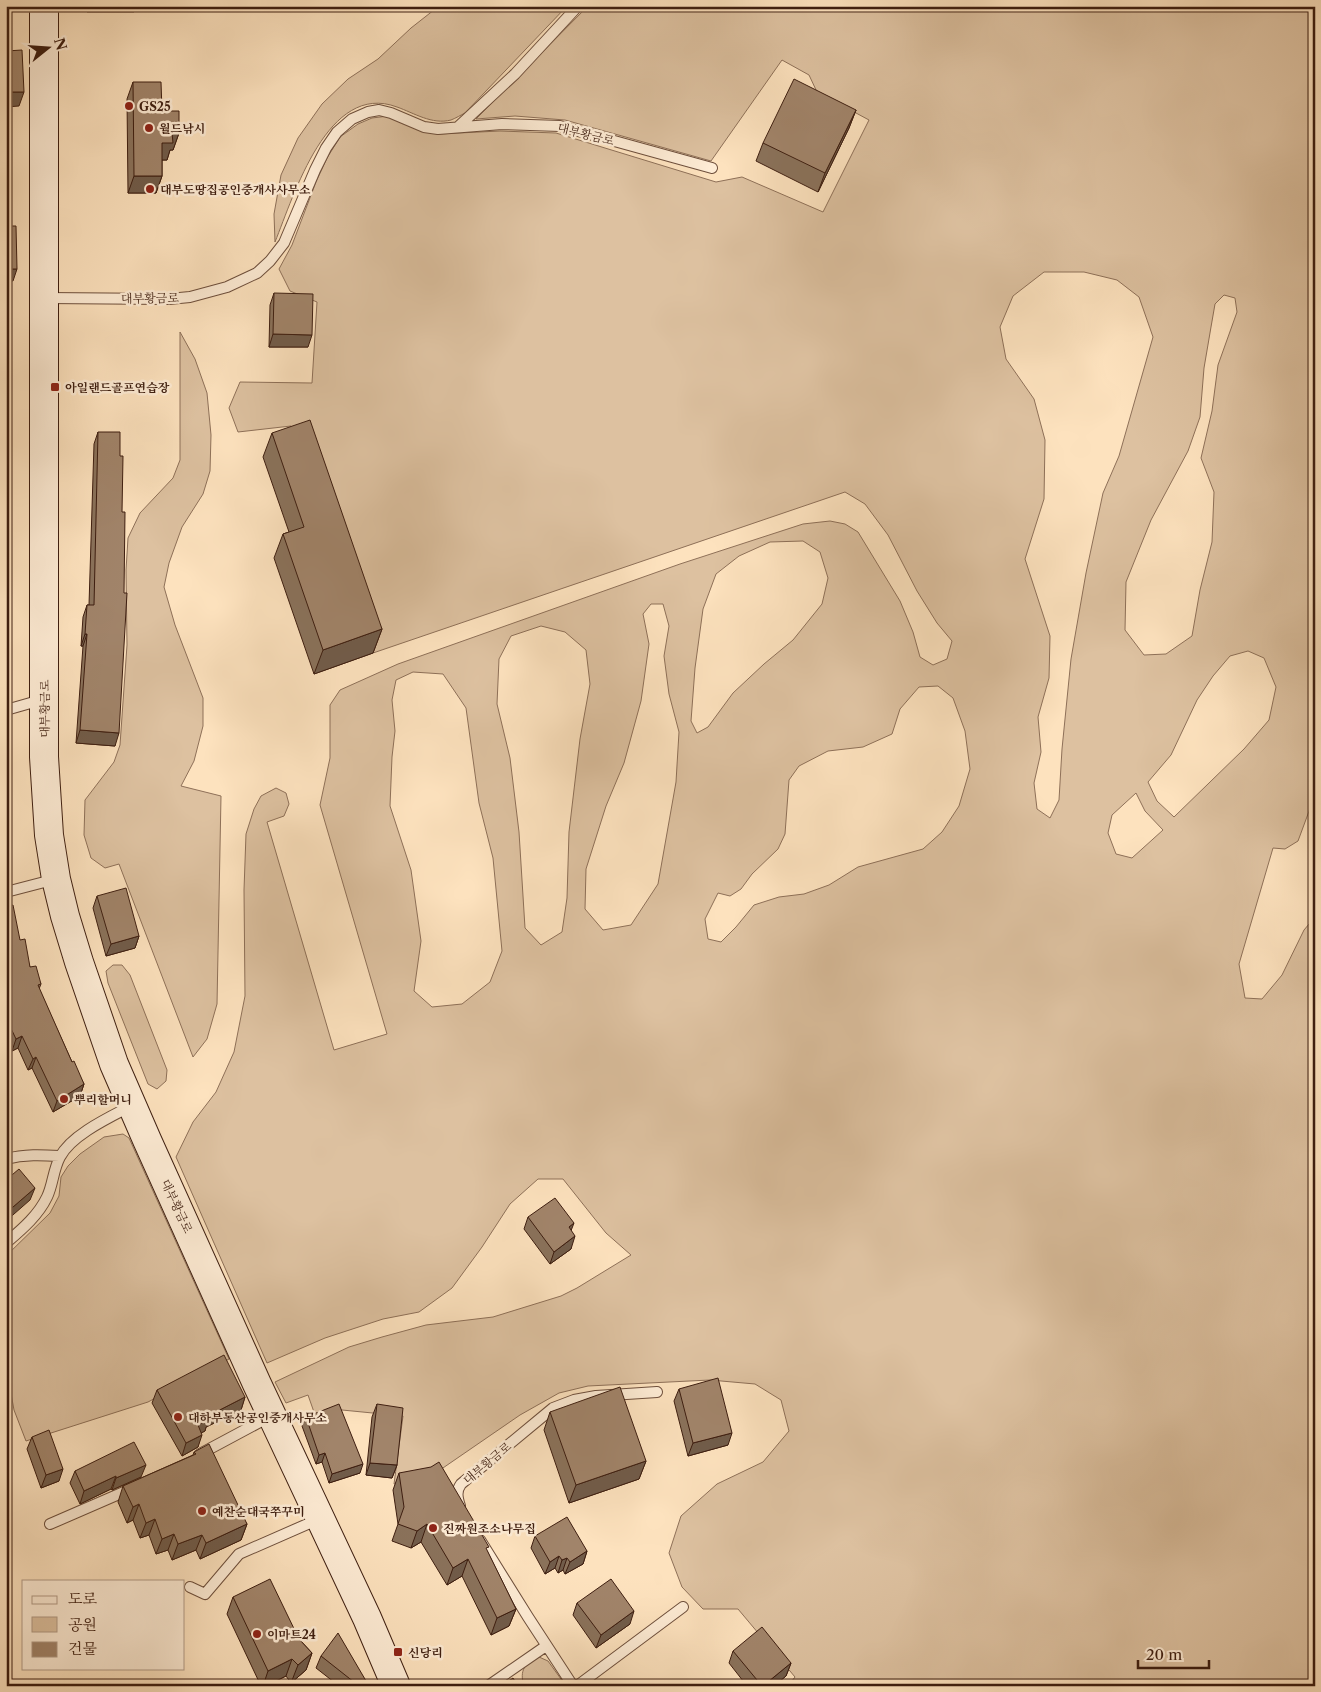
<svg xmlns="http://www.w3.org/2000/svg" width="1321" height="1692" font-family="'Libre Caslon Text','Noto Serif KR',serif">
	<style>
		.green { fill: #ddc1a0; stroke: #8e7058; fill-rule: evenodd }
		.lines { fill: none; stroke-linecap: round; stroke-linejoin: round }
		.service-casing { stroke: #6e4f3c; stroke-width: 12 }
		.secondary-casing { stroke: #3e1e10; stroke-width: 30 }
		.service { stroke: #feecd5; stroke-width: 10 }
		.secondary { stroke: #feecd5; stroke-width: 28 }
		.wall { fill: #8a725b; stroke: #3e1e10 }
		.shaded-wall { fill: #715c4a; stroke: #3e1e10 }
		.building { fill: #a1846a; stroke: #3e1e10 }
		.poi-dot { fill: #8f2418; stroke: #feecd5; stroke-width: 2 }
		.labels { text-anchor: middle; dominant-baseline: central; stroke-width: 5; stroke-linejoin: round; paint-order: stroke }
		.poi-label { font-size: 12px; font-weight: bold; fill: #3e1e10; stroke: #feecd5; text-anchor: start }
		.street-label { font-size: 12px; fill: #3e1e10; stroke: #feecd5 }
	</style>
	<rect width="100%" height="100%" fill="#fde2be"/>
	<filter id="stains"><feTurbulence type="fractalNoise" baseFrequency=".004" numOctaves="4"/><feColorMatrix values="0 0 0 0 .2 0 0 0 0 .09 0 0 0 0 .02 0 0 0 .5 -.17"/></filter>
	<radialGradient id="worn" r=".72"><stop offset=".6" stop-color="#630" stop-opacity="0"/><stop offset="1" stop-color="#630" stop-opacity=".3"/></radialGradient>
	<path class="green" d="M439 6H567L465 113C461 115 456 118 451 120 432 125 414 113 397 107 328 81 294 195 275 242L274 214 281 175 298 138 322 104 348 79 378 59 411 28Z
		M588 6H1315V795L1298 841 1285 849 1273 848 1239 964 1245 998 1262 999 1282 975 1304 930 1315 917V1686H788L795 1677 738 1609H703L682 1587 669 1553 681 1516 717 1484 763 1462 789 1431 781 1400 755 1384 710 1380 588 1386 559 1393 520 1415 424 1481 394 1484 403 1416 332 1409 315 1415 308 1395 286 1403 275 1382 349 1347 382 1337 426 1325 493 1317 561 1296 577 1288 631 1255 606 1233 563 1179H538L510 1204 482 1247 452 1288 419 1312 383 1319 325 1338 267 1363 176 1157 193 1122 216 1092 234 1052 245 996 244 890 246 834 254 809 261 796 276 788 286 793 289 804 284 816 267 822 334 1050 387 1034 320 805 330 758V705L340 690 398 664 680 564 803 524 830 521 845 524 858 532 900 601 913 632 920 657 933 665 947 659 952 641 937 623 917 591 888 535 865 504 845 492 373 653 301 444 291 426 238 432 229 408 240 382 312 383 317 302 290 291 279 269 292 245 316 182 327 158 340 137 358 124 372 118 388 116 422 131 438 134 500 131 556 133 716 182 742 177 823 212 869 120 817 92 809 75 782 60 711 161 565 120 515 116 476 119ZM1044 272H1084L1117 280 1139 297 1153 337 1119 456 1103 493 1086 573 1071 659 1062 749 1059 800 1050 818 1037 809 1034 783 1041 752 1038 717 1049 678 1050 636 1025 559 1044 499 1045 440 1034 399 1006 359 1000 327 1013 296ZM1224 295 1235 298 1237 312 1218 365 1212 411 1201 458 1214 492 1212 542 1200 590 1192 636 1166 654 1144 655 1125 630 1126 582 1151 520 1188 451 1200 417 1204 368 1211 327 1215 304ZM803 541 820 552 828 578 822 604 793 640 764 664 733 693 708 727 697 733 691 721 695 668 703 609 716 574 739 556 770 542ZM651 604H663L669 626 664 656 669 694 679 732 676 782 658 884 631 925 603 930 585 909 586 869 606 806 624 763 641 701 649 644 643 614ZM541 626 565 632 586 650 590 684 580 739 569 832 567 898 562 932 541 945 525 928 519 832 510 758 497 704 499 659 511 636ZM1248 651 1264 658 1276 687 1269 720 1244 749 1174 817 1157 801 1148 782 1171 755 1197 700 1213 676 1230 656ZM413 672 443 674 466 708 479 803 493 858 502 951 490 982 462 1004 432 1007 414 991 421 941 411 870 390 806 392 757 395 731 392 700 396 680ZM938 686 953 698 965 731 970 769 959 806 942 832 923 849 858 867 829 885 804 894 779 897 754 905 736 927 721 942 708 939 705 919 718 893 730 896 741 889 752 874 778 849 785 834 789 780 799 766 828 751 863 747 892 734 900 709 919 687ZM1136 793 1145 811 1163 830 1132 858 1116 854 1108 833 1112 815Z
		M180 332 195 359 207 393 211 435 210 471 203 494 182 527 169 563 164 587 175 625 203 698V726L194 761 181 786 221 796 217 1004 207 1039 193 1057 119 864 105 868 91 858 84 835 85 800 114 762 120 745 127 645 126 570 128 538 140 513 173 478 180 460Z
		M113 965H122L130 975 167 1070 166 1081 157 1089 148 1084 108 983 106 971Z
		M123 1134 129 1138 229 1359 148 1402 26 1441 14 1410 6 1366V1256L50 1213 59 1196 61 1177 68 1166 80 1154 104 1137Z
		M539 1657 548 1661 566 1686H524C519 1670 525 1663 539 1657Z"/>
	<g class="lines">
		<g class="service-casing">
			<path id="service" d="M458 127 515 74 578 6
				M45 298 169 299 190 297 227 287 257 273 270 261 284 243 315 170 326 148 337 132 352 119 368 112 379 110 391 113 424 127 438 129 502 124 560 126 712 168
				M6 710 41 700
				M6 892 56 879
				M6 1159C25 1154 42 1155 60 1156
				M6 1243C21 1230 38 1216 47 1197 53 1185 53 1170 60 1157 71 1135 110 1117 131 1106
				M200 1454 271 1416
				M460 1506C457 1497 456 1491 461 1484L553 1408 574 1400 596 1396 657 1392
				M50 1524 133 1488
				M480 1540 528 1617 573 1686
				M190 1587 205 1594 239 1554 319 1519
				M488 1686 546 1646
				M577 1686 683 1607"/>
		</g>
		<g class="secondary-casing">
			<path id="secondary" d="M44 6V757L49 835 56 879 65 916 79 962 114 1064 147 1140 257 1384 367 1618 396 1686"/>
		</g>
		<use href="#service" class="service"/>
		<use href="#secondary" class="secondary"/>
	</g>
	<path class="wall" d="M133 82 162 111 179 133 173 150H170L167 160H162V176L156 193H128L127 99Z
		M856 110 849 128 818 192 756 161 763 143Z
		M274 293 308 347H269L270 305Z
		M98 432 115 746 76 743 83 646H81L83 617 87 605H89L94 444Z
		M272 433 382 629 373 653 314 674 274 558 283 534 289 532 263 457Z
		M97 896 139 936 135 948 106 956 93 908Z
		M6 907 30 967 41 984 39 989 72 1062 84 1084 80 1096 53 1112 32 1068 28 1070 18 1048 12 1051 6 1038Z
		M528 1217 571 1231V1249L550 1264 524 1229Z
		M679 1389 728 1445 688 1456 674 1401Z
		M157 1390 245 1397 241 1410 206 1427 205 1431 201 1433 198 1447 182 1456 152 1403Z
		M377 1404 397 1465 392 1478 366 1475 372 1417Z
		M550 1412 646 1461 639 1479 569 1503 544 1430Z
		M306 1417 360 1473 329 1483 322 1462 316 1464 302 1426Z
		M32 1437 59 1481 41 1488 27 1449Z
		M194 1452 247 1524 241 1540 200 1559 196 1550 172 1560 168 1550 156 1554 149 1535 140 1538 133 1520 127 1523 118 1502 123 1486 193 1455Z
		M75 1471 141 1477 112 1490 111 1489 80 1504 70 1483Z
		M399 1473 487 1551 516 1609 509 1626 491 1635 462 1576 447 1585 421 1542 411 1548 392 1541 398 1524 393 1490Z
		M535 1536 587 1551 583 1564 565 1574 563 1570 558 1573 555 1568 545 1574 531 1548Z
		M233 1597 299 1639 312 1653 306 1670 291 1683 286 1676 266 1686H261L227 1614Z
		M577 1603 630 1624 596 1648 573 1615Z
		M733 1651 791 1663 786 1676 774 1686H747L729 1663Z
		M321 1656 369 1686H339L316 1668Z"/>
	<path class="shaded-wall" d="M89 6H136L134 12H87Z
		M6 92H24L19 106 6 107Z
		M856 110 849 128 818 192 825 173Z
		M172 133H179L173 150H170L167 160H156L162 143Z
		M134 176H162L156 193H128Z
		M6 269H17L13 281H6Z
		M273 334 312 335 308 347H269Z
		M382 629 373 653 314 674 323 650Z
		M85 634H87L83 646H81Z
		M80 730 119 733 115 746 76 743Z
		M139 936 135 948 106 956 111 944Z
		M22 1036 18 1048 12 1051 16 1039Z
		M36 1057 32 1068 28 1070 33 1059Z
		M84 1084 80 1096 53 1112 57 1101Z
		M35 1188 30 1200 6 1221V1213Z
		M574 1223 569 1236V1227Z
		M575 1236 571 1249 550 1264 554 1252Z
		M245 1397 241 1410 206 1427 205 1431 193 1437 198 1425 208 1416Z
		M732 1433 728 1445 688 1456 693 1443Z
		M202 1435 198 1447 182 1456 186 1443Z
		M325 1453 322 1462 316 1464 319 1455Z
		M646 1461 639 1479 569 1503 576 1485Z
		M370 1463 397 1465 392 1478 366 1475Z
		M363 1464 360 1473 329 1483 332 1474Z
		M146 1465 141 1477 112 1490 116 1478Z
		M63 1469 59 1481 41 1488 46 1475Z
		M116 1476 111 1489 80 1504 84 1491Z
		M139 1504 133 1520 127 1523 133 1507Z
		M155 1519 149 1535 140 1538 146 1523Z
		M247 1524 241 1540 200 1559 206 1543Z
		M427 1524 421 1542 411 1548 417 1531Z
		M174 1534 168 1550 156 1554 162 1539Z
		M202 1535 196 1550 172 1560 178 1544Z
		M587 1551 583 1564 565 1574 570 1562Z
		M559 1556 555 1568 545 1574 550 1562Z
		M567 1558 563 1570 558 1573 562 1560Z
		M468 1559 462 1576 447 1585 453 1568Z
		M516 1609 509 1626 491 1635 497 1618Z
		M634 1611 630 1624 596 1648 601 1635Z
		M312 1653 306 1670 291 1683 298 1665Z
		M292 1659 286 1676 266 1686H263L268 1671Z
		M791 1663 786 1676 774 1686H763Z"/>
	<path class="building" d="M22 50 24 92H6V51Z
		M794 79 856 110 825 173 763 143Z
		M133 82H161L162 111H179V133H172L173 143H162V176H134Z
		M6 226H16L17 269H6Z
		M274 293 313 294 312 335 273 334Z
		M310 420 382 629 323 650 283 534 304 527 272 433Z
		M98 432H120V456H123L122 512H125L124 593H127L119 733 80 730 87 634H85L87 605H94Z
		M126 888 139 936 111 944 97 896Z
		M13 905 20 940 25 939 30 967 36 966 41 984 38 985 72 1062 74 1061 84 1084 57 1101 36 1057 33 1059 22 1036 16 1039 7 1020H6V907Z
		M19 1169 35 1188 6 1213V1180Z
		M555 1198 574 1223 569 1227 575 1236 554 1252 528 1217Z
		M224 1355 245 1397 208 1416 209 1419 198 1425 202 1435 186 1443 157 1390Z
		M718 1378 732 1433 693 1443 679 1389Z
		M620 1387 646 1461 576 1485 550 1412Z
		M339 1404 363 1464 332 1474 325 1453 319 1455 306 1417Z
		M377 1404 403 1408 397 1465 370 1463Z
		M49 1430 63 1469 46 1475 32 1437Z
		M134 1442 146 1465 116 1478V1476L84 1491 75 1471Z
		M209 1444 247 1524 206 1543 202 1535 178 1544 174 1534 162 1539 155 1519 146 1523 139 1504 133 1507 123 1486 196 1454 194 1452Z
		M439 1462 489 1547 486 1548 516 1609 497 1618 468 1559 453 1568 427 1524 417 1531 398 1524 404 1507 399 1473 431 1467Z
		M567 1517 587 1551 570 1562 567 1558 562 1560 559 1556 550 1562 535 1536Z
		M270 1579 299 1639 312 1653 298 1665 292 1659 268 1671 233 1597Z
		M611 1579 634 1611 601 1635 577 1603Z
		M762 1627 791 1663 763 1686H762L733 1651Z
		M338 1633 369 1686H359L321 1656Z
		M513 1678 518 1686H502Z"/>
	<g class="poi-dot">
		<circle cx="129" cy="106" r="5"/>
		<circle cx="149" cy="128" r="5"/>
		<circle cx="150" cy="189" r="5"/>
		<rect x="50" y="382" width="10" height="10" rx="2.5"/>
		<circle cx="64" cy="1099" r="5"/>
		<circle cx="178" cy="1417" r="5"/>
		<circle cx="202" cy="1511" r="5"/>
		<circle cx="433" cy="1528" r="5"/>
		<circle cx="257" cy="1634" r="5"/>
		<rect x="393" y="1647" width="10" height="10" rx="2.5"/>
	</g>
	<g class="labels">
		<g class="poi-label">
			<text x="139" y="106">GS25</text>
			<text x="159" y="128">월드낚시</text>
			<text x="160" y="189">대부도땅집공인중개사사무소</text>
			<text x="65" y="387">아일랜드골프연습장</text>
			<text x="74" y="1099">뿌리할머니</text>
			<text x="188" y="1417">대하부동산공인중개사무소</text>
			<text x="212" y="1511">예찬순대국쭈꾸미</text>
			<text x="443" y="1528">진짜원조소나무집</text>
			<text x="267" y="1634">이마트24</text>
			<text x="408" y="1652">신당리</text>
		</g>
		<g class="street-label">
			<text transform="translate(586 134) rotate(14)">대부황금로</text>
			<text transform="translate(150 298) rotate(-1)">대부황금로</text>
			<text transform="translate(44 709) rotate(-90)">대부황금로</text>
			<text transform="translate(177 1206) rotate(65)">대부황금로</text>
			<text transform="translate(487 1463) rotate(-40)">대부황금로</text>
		</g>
	</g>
	<rect width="1321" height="1692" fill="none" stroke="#fde2be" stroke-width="25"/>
	<rect x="8" y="8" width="1306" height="1677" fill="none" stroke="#3e1e10" stroke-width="2.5"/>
	<rect x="12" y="12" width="1296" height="1667" fill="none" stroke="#3e1e10"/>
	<rect x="22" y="1580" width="162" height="90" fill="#feecd5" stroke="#b19a86"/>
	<rect x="32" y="1596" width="25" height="8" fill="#feecd5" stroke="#b19a86"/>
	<text x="68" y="1604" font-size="15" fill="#3e1e10">도로</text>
	<rect x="32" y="1617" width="25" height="15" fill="#ddc1a0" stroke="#b19a86"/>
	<text x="68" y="1630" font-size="15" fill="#3e1e10">공원</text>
	<rect x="32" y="1642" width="25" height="15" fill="#a1846a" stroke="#b19a86"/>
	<text x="68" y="1654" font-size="15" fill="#3e1e10">건물</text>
	<g transform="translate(48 48) rotate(73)" stroke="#feecd5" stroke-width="4" paint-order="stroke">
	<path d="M0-4L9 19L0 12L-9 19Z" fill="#3e1e10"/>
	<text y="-8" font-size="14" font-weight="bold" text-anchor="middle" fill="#3e1e10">N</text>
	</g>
	<path d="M1138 1660v8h71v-8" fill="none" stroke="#3e1e10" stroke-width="2.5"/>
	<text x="1146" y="1660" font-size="15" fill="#3e1e10" stroke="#feecd5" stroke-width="4" paint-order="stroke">20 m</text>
	<rect width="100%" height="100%" filter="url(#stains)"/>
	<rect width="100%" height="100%" fill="url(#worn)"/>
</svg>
